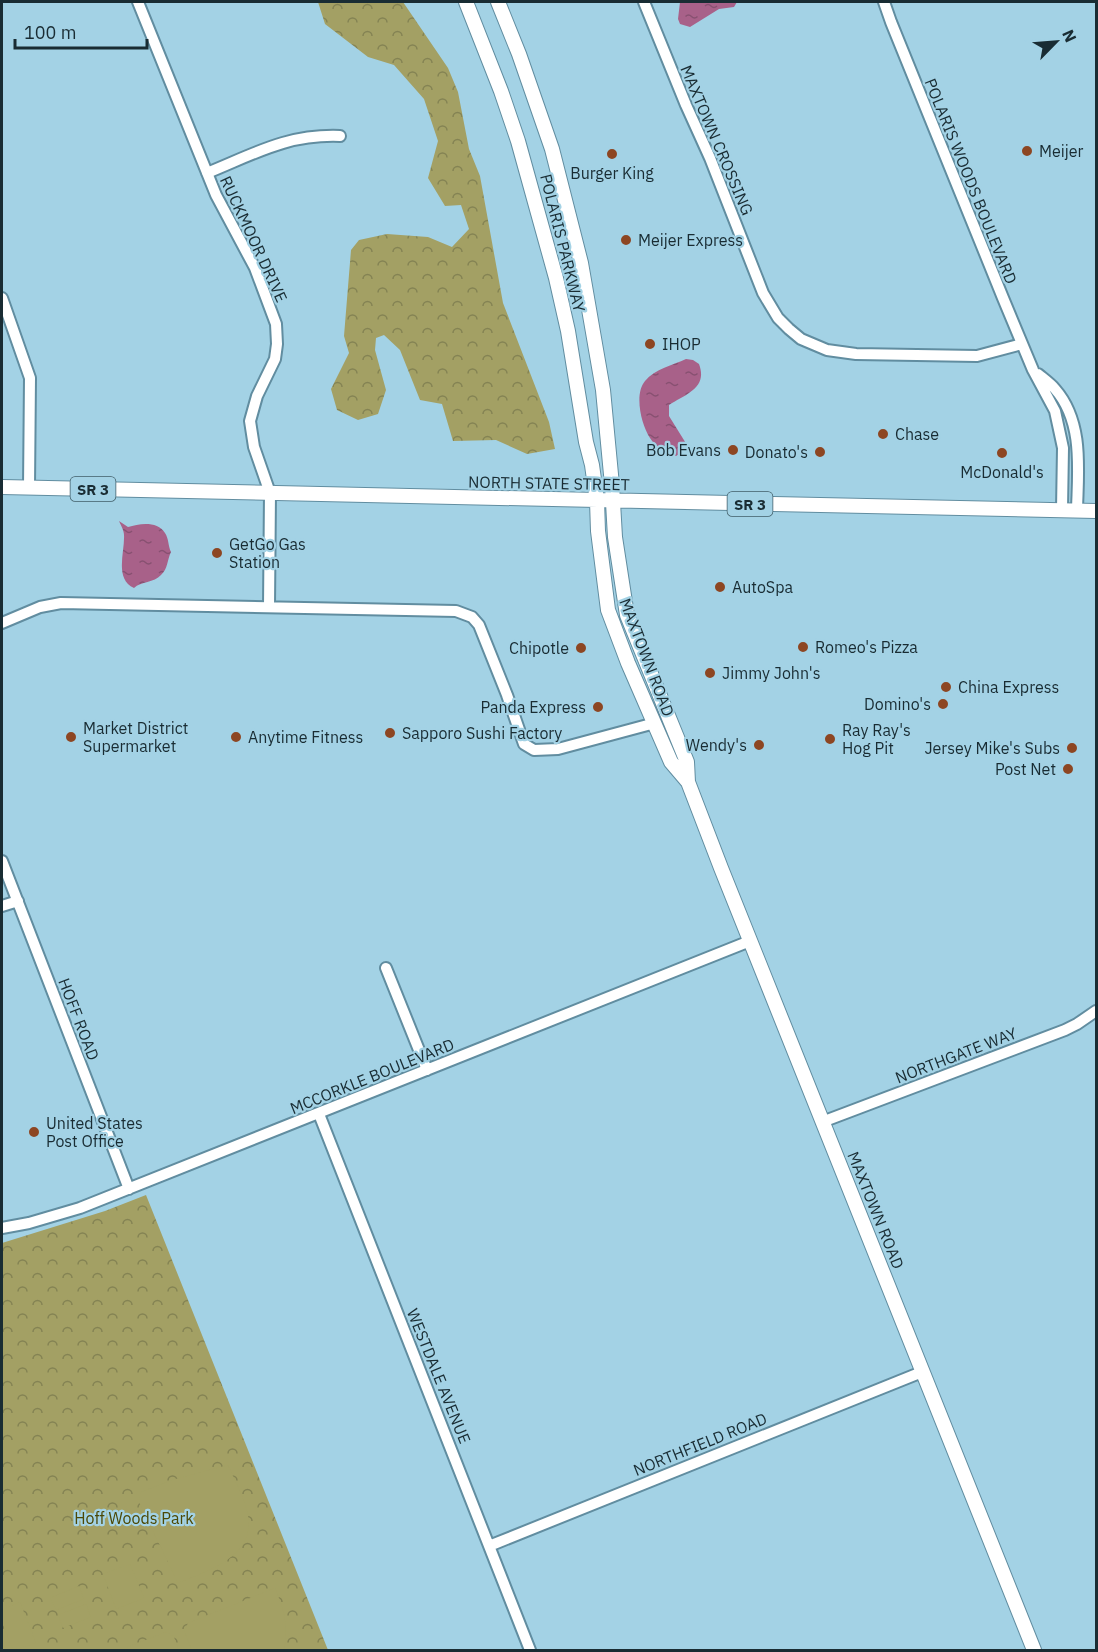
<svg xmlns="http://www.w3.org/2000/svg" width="1098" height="1652" font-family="'IBM Plex Sans',sans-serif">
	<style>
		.forest { fill: url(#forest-crowns) }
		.pitch { fill: #a3a064 }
		.water { fill: url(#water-ripples) }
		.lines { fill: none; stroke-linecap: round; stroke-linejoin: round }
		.minor-casing { stroke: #618da0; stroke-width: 14 }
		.major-casing { stroke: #618da0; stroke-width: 16 }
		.minor { stroke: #fff; stroke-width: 10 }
		.major { stroke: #fff; stroke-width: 14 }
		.poi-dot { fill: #8d4622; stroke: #a3d2e5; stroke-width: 2 }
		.labels { text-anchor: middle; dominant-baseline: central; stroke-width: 4.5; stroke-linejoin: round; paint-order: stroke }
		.shield { fill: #a3d2e5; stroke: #425e68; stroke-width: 1.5 }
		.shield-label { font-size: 15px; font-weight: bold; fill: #192c33 }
		.street-label { font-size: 16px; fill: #192c33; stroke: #a3d2e5 }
		.poi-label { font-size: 16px; fill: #192c33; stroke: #a3d2e5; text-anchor: start }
		.park-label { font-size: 16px; fill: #4c4805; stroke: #a3d2e5 }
	</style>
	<defs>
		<pattern id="forest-crowns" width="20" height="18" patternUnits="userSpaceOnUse" patternTransform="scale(1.5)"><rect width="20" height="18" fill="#a3a064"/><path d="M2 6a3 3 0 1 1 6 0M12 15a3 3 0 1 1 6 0" fill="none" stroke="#848353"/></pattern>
		<pattern id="water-ripples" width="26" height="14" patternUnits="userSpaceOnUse" patternTransform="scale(1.5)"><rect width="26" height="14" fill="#a86189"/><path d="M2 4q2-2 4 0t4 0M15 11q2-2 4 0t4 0" fill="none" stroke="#885071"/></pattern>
	</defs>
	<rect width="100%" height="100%" fill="#a3d2e5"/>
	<path class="forest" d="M318 2H403L448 68 458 92 469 149 480 176 503 303 549 422 555 449 527 454 496 440 453 441 442 404 420 400 400 350 384 335 376 338 375 350 386 390 378 414 358 420 337 410 331 389 349 353 344 336 351 250 359 240 387 234 428 237 452 247 469 229 461 205 445 206 428 178 438 141 424 99 394 65 368 57 325 24Z
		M146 1195 328 1650H2V1243L105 1211Z"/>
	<path class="pitch" d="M228 1465C236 1483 248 1504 249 1523 249 1559 205 1572 178 1583L139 1502 141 1492 172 1480Z
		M130 1564 144 1598 116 1609 103 1574Z
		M79 1586 84 1599 56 1610 50 1598Z
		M275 1588C284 1609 289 1627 284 1650H192L184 1631 188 1623Z
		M20 1602 36 1643 13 1650 2 1622V1610Z
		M86 1604 91 1617 63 1628 58 1615Z
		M166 1632 174 1637 179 1650H120Z"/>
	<path class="water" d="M680 2H737L734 7 719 9 690 27 680 24 678 19Z
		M686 359 693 360 699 364C708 388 686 394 669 405V416L687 445 686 450 676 456C666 453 656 448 650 438 641 424 634 394 645 381 655 369 673 365 686 359Z
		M119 521 128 527C140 523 158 521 165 533 169 539 168 546 171 552 167 560 168 569 161 575 154 583 141 581 134 588 114 579 125 552 124 535 124 530 121 526 119 521Z"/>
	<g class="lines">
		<g class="minor-casing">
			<path id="minor" d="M138 2 216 195 255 268 276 324 277 344 275 359 257 396 250 421 254 447 270 493 269 607
				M644 2 686 105 710 158 763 293 778 318 789 329 801 339 827 350 856 354 977 356 1022 344
				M884 2 891 22 1003 298 1033 370 1055 411 1063 448 1062 509
				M207 173C254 154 287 134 340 136
				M2 298 30 378 29 487
				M1038 374C1044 379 1051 384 1055 389 1084 422 1078 470 1077 510
				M2 623 40 607 61 603 456 611 472 617 479 625 507 695 524 744 534 750 558 749 655 723
				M2 861 129 1189
				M2 906 18 901
				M386 968 427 1070
				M319 1114 530 1650
				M822 1122 1065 1030 1077 1024 1096 1011
				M2 1228 29 1223 80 1208 750 941
				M489 1546 922 1372"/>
		</g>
		<g class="major-casing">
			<path id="major" d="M466 2 501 91 518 141 556 278 568 331 586 442 592 465 597 501 598 531 608 610 628 663 671 762 688 782
				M498 2 519 54 552 149 581 263 603 390 612 485 615 537 627 615 687 762 688 782 721 868 1034 1650
				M2 487 1096 511"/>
		</g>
		<use href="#minor" class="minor"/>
		<use href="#major" class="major"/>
	</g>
	<g class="poi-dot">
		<circle cx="1027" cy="151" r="6"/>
		<circle cx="612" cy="154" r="6"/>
		<circle cx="626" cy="240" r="6"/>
		<circle cx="650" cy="344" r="6"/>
		<circle cx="883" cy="434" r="6"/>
		<circle cx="733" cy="450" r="6"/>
		<circle cx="820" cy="452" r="6"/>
		<circle cx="1002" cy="453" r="6"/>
		<circle cx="217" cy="553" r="6"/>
		<circle cx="720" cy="587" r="6"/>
		<circle cx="803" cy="647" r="6"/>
		<circle cx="581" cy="648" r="6"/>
		<circle cx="710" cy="673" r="6"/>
		<circle cx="946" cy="687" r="6"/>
		<circle cx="943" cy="704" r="6"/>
		<circle cx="598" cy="707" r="6"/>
		<circle cx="390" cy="733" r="6"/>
		<circle cx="71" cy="737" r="6"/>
		<circle cx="236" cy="737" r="6"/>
		<circle cx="830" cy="739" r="6"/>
		<circle cx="759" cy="745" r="6"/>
		<circle cx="1072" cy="748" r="6"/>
		<circle cx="1068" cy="769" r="6"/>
		<circle cx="34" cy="1132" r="6"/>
	</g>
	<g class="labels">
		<g class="shield">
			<rect x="70.5" y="477" width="45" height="24" rx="4.5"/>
			<rect x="727.5" y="492" width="45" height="24" rx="4.5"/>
		</g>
		<g class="shield-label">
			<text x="93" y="489">SR 3</text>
			<text x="750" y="504">SR 3</text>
		</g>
		<g class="street-label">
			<text transform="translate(717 140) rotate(67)">MAXTOWN CROSSING</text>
			<text transform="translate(971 181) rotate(68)">POLARIS WOODS BOULEVARD</text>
			<text transform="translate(254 239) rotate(65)">RUCKMOOR DRIVE</text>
			<text transform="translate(563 243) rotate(76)">POLARIS PARKWAY</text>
			<text transform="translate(549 483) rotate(1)">NORTH STATE STREET</text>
			<text transform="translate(647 657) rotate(69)">MAXTOWN ROAD</text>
			<text transform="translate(79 1019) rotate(69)">HOFF ROAD</text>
			<text transform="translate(956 1055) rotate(-21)">NORTHGATE WAY</text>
			<text transform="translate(372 1076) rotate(-22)">MCCORKLE BOULEVARD</text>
			<text transform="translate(876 1210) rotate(68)">MAXTOWN ROAD</text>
			<text transform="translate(439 1376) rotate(68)">WESTDALE AVENUE</text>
			<text transform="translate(700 1444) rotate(-22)">NORTHFIELD ROAD</text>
		</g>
		<g class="poi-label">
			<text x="1039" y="151">Meijer</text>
			<text x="612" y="173" text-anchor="middle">Burger King</text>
			<text x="638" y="240">Meijer Express</text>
			<text x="662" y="344">IHOP</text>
			<text x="895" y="434">Chase</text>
			<text x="721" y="450" text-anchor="end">Bob Evans</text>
			<text x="808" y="452" text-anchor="end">Donato's</text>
			<text x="1002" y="472" text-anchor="middle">McDonald's</text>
			<text x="229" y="544">GetGo Gas<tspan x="229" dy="18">Station</tspan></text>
			<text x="732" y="587">AutoSpa</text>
			<text x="815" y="647">Romeo's Pizza</text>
			<text x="569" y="648" text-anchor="end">Chipotle</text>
			<text x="722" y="673">Jimmy John's</text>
			<text x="958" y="687">China Express</text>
			<text x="931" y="704" text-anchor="end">Domino's</text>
			<text x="586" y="707" text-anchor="end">Panda Express</text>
			<text x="83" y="728">Market District<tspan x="83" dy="18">Supermarket</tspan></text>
			<text x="842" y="730">Ray Ray's<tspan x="842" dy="18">Hog Pit</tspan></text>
			<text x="402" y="733">Sapporo Sushi Factory</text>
			<text x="248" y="737">Anytime Fitness</text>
			<text x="747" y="745" text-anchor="end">Wendy's</text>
			<text x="1060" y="748" text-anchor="end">Jersey Mike's Subs</text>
			<text x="1056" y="769" text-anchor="end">Post Net</text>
			<text x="46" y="1123">United States<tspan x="46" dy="18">Post Office</tspan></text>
		</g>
		<g class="park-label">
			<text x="134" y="1518">Hoff Woods Park</text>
		</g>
	</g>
	<rect width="1098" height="1652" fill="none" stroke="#192c33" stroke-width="6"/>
	<g transform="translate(1056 42) rotate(65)" stroke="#a3d2e5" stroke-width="4.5" paint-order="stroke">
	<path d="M0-4.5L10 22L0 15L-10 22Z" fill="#192c33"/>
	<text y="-9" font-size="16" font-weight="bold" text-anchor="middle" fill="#192c33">N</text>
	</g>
	<path d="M15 39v9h132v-9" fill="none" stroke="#192c33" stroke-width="3"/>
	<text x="24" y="39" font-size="18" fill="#192c33" stroke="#a3d2e5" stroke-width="4.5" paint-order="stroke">100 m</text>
</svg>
